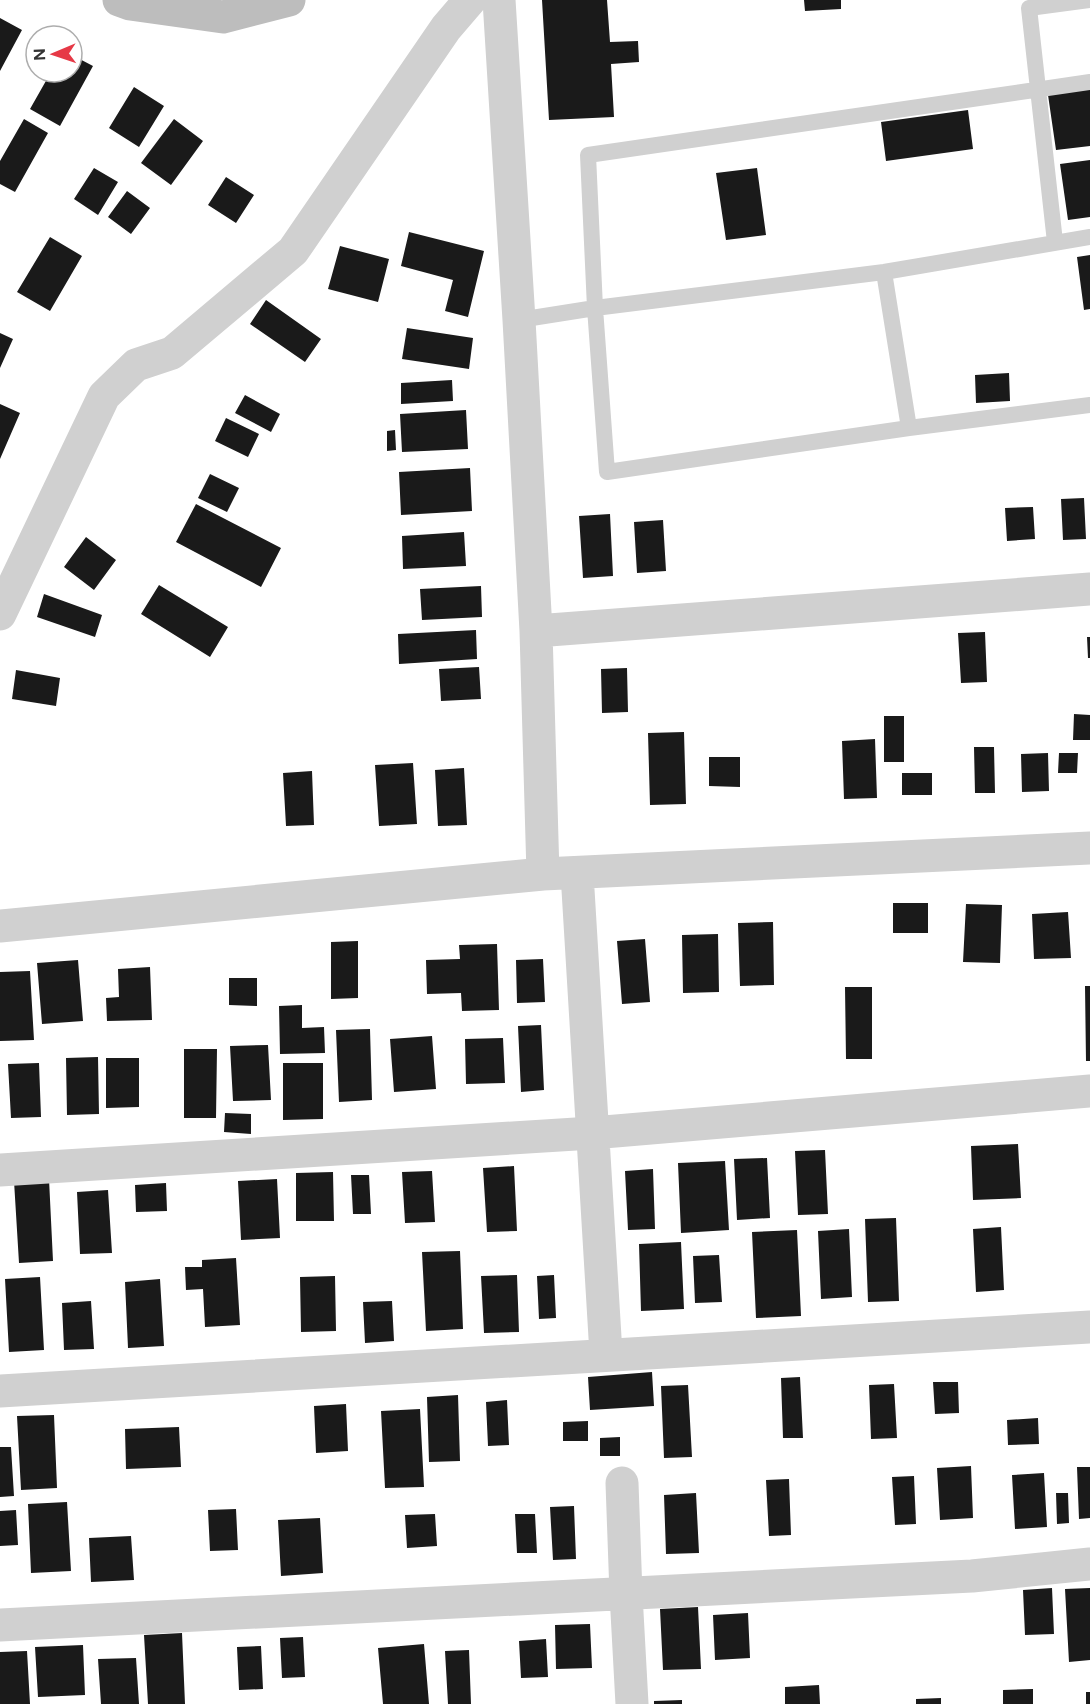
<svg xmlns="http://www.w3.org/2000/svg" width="1090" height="1704" font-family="Figtree,sans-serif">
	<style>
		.building { fill: #1a1a1a }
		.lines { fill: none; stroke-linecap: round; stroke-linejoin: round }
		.service { stroke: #d0d0d0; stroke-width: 16 }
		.minor { stroke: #d0d0d0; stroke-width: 33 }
		.secondary { stroke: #bdbdbd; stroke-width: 33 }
	</style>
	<rect width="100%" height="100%" fill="#fff"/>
	<path class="building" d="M542 0H607L610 42 638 41 639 62 611 64 614 117 549 120Z
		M804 0H841V9L805 11Z
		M0 18 22 30 0 71Z
		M72 55 93 66 60 126 30 109 51 72H72Z
		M134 87 164 106 139 147 109 128Z
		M1090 89V146L1056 150 1048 95Z
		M968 110 973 149 886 161 881 122Z
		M24 119 48 133 15 192 0 184V161Z
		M174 119 203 141 171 185 141 163Z
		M1090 160V217L1068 220 1060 164Z
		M94 168 118 182 98 215 74 199Z
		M757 168 766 235 726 240 716 173Z
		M226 177 254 195 236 223 208 205Z
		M127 191 150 208 131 234 108 217Z
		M409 232 484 251 468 317 445 311 453 280 401 266Z
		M50 237 82 256 50 311 17 292Z
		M340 246 389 259 378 302 328 289Z
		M1090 255V309L1084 310 1077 257Z
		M266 300 321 339 305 362 250 324Z
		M407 328 473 338 469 369 402 359Z
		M0 333 13 339 0 368Z
		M1009 373 1010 401 976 403 975 375Z
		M452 380 453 401 401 404V383Z
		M245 395 280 414 271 432 235 413Z
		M0 404 20 413 0 459Z
		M466 410 468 449 402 452 400 414Z
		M226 418 259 434 248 457 215 441Z
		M395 430 396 450 387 451V431Z
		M470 468 472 511 401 515 399 472Z
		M210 474 239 488 227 512 198 498Z
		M1084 498 1086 539 1063 540 1061 499Z
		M196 504 281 548 261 587 176 542Z
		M1033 507 1035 539 1007 541 1005 508Z
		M610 514 613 576 583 578 579 516Z
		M663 520 666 571 637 573 634 522Z
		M464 532 466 566 403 569 402 536Z
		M86 537 116 560 94 590 64 567Z
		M159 585 228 627 210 657 141 614Z
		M481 586 482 617 422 620 420 589Z
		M44 594 102 615 95 637 37 617Z
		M476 630 477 659 399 664 398 634Z
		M985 632 987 682 961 683 958 633Z
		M1087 637H1090V658H1088Z
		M479 667 481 699 441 701 439 669Z
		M627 668 628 712 602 713 601 669Z
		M16 670 60 678 56 706 12 699Z
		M1074 714 1090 715V740H1073Z
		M884 716H904V762H884Z
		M684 732 686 804 650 805 648 733Z
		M875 739 877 798 844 799 842 741Z
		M974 747H994L995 793H975Z
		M1048 753 1049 791 1022 792 1021 754Z
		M1059 753H1078L1077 773H1058Z
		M709 757H740V787L709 786Z
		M413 763 417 824 379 826 375 765Z
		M464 768 467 825 438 826 435 770Z
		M312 771 314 825 286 826 283 773Z
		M902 773H932V795H902Z
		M893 903H928V933H893Z
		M966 904 1002 905 1000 963 963 962Z
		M1068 912 1071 958 1034 959 1032 914Z
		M773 922 774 985 740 986 738 923Z
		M718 934 719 992 683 993 682 935Z
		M645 939 650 1002 622 1004 617 941Z
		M358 941V998L331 999V942Z
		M497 944 499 1010 462 1011 461 993 427 994 426 960 460 959 459 945Z
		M543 959 545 1002 517 1003 516 960Z
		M78 960 83 1021 42 1024 37 963Z
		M150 967 152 1020 107 1021 106 998 119 997 118 969Z
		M30 971 34 1040 0 1041V972Z
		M229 978H257V1006L229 1005Z
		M1085 986H1090V1061H1086Z
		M845 987H872V1059H846Z
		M302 1005V1028L324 1027 325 1053 280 1054 279 1006Z
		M541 1025 544 1090 521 1092 518 1026Z
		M370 1029 372 1100 339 1102 336 1030Z
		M432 1036 436 1089 394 1092 390 1039Z
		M503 1038 505 1083 466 1084 465 1039Z
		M268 1045 271 1100 233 1101 230 1046Z
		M184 1049H217L216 1118H184Z
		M98 1057 99 1114 67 1115 66 1058Z
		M106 1058H139V1107L106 1108Z
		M39 1063 41 1117 11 1118 8 1064Z
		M283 1063H323V1119L283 1120Z
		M225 1113 251 1114V1134L224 1132Z
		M1018 1144 1021 1198 973 1200 971 1146Z
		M825 1150 828 1214 798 1215 795 1151Z
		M767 1158 770 1218 737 1220 734 1159Z
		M725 1161 729 1230 681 1233 678 1163Z
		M514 1166 517 1231 487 1232 483 1168Z
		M653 1169 655 1229 628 1230 625 1171Z
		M432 1171 435 1222 405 1223 402 1172Z
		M333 1172 334 1221H296V1173Z
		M351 1175H369L371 1214H353Z
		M49 1179 53 1261 19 1263 14 1181Z
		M277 1179 280 1238 241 1240 238 1181Z
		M166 1183 167 1211 136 1212 135 1185Z
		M108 1190 112 1253 80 1254 77 1192Z
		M896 1218 899 1301 868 1302 865 1219Z
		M1001 1227 1004 1290 976 1292 973 1229Z
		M849 1229 852 1297 821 1299 818 1231Z
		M797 1230 801 1316 756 1318 752 1232Z
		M681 1242 684 1309 641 1311 639 1244Z
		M460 1251 463 1329 426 1331 422 1252Z
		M719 1255 722 1302 695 1303 693 1256Z
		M236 1258 240 1325 205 1327 203 1289 186 1290 185 1267H202V1260Z
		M517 1275 519 1332 484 1333 481 1276Z
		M554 1275 556 1318 539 1319 537 1276Z
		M335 1276 336 1331 301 1332 300 1277Z
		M40 1277 44 1350 9 1352 5 1279Z
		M160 1279 164 1346 128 1348 125 1282Z
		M91 1301 94 1349 64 1350 62 1303Z
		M392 1301 394 1341 365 1343 363 1302Z
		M652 1372 654 1406 590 1410 588 1377Z
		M800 1377 803 1438H783L781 1378Z
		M933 1382H958L959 1413 935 1414Z
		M894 1384 897 1438 871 1439 869 1385Z
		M688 1385 692 1457 664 1458 661 1386Z
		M458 1395 460 1461 429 1462 427 1397Z
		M507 1400 509 1445 488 1446 486 1402Z
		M346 1404 348 1451 316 1453 314 1406Z
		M420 1409 424 1487 385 1488 381 1411Z
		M54 1415 57 1488 21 1490 17 1416Z
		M1038 1418 1039 1444 1008 1445 1007 1420Z
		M588 1421V1441H563V1422Z
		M179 1427 181 1467 126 1469 125 1429Z
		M620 1437V1456H600V1438Z
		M0 1447H11L14 1496 0 1497Z
		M971 1466 973 1518 940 1520 937 1468Z
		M1077 1467H1090V1518L1079 1519Z
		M1044 1473 1047 1527 1015 1529 1012 1475Z
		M914 1476 916 1524 895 1525 892 1477Z
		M789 1479 791 1535 769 1536 766 1480Z
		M696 1493 699 1553 666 1554 664 1495Z
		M1056 1493H1068L1069 1523 1057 1524Z
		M67 1502 71 1571 31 1573 28 1504Z
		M574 1506 576 1559 553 1560 550 1507Z
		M236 1509 238 1550 210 1551 208 1510Z
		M16 1510 18 1545 0 1546V1511Z
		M435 1514 437 1546 407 1548 405 1515Z
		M515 1514H535L537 1553H517Z
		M320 1518 323 1573 281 1576 278 1520Z
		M131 1536 134 1580 91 1582 89 1538Z
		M1052 1588 1054 1634 1025 1635 1023 1590Z
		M1090 1588V1660L1069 1662 1065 1589Z
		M698 1607 701 1669 663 1670 660 1609Z
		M748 1613 750 1658 715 1660 713 1615Z
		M590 1624 592 1668 556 1669 555 1625Z
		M182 1633 185 1704H148L144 1635Z
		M303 1637 305 1677 282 1678 280 1638Z
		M546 1639 548 1677 521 1678 519 1641Z
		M424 1644 429 1704H383L378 1648Z
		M83 1645 85 1695 38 1697 35 1647Z
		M261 1646 263 1689 239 1690 237 1647Z
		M469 1650 471 1704H448L445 1651Z
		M27 1651 30 1704H0V1652Z
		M136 1658 139 1704H101L98 1659Z
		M819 1685 820 1704H785V1687Z
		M1033 1689V1704H1003V1690Z
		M1086 1692H1090V1704H1086Z
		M941 1698V1704H916V1699Z
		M682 1700V1704H654V1701Z"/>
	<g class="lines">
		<path class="service" d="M1090 82 588 155 595 308 607 472 909 428 1090 405
			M1055 242 1029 8 1089 0
			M884 272 909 428
			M519 320 595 308 884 272 1090 237"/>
		<path class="minor" d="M499 0 519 320 536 631 543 874
			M0 614 104 396 136 365 172 353 293 251 446 28 470 0
			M536 631 1090 589
			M577 873 606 1354
			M0 926 543 874 1090 848
			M0 1170 592 1133 1090 1091
			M0 1391 1090 1327
			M622 1483 626 1594 632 1704
			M0 1625 972 1576 1090 1564"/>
		<path class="secondary" d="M119 0 130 4 223 17 289 0"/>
	</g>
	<g transform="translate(54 54) rotate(268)"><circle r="28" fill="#ffffff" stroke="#adadad" stroke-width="1.5"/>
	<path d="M0-4.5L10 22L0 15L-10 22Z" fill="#e63946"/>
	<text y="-9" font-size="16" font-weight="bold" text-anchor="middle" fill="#333333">N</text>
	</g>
</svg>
